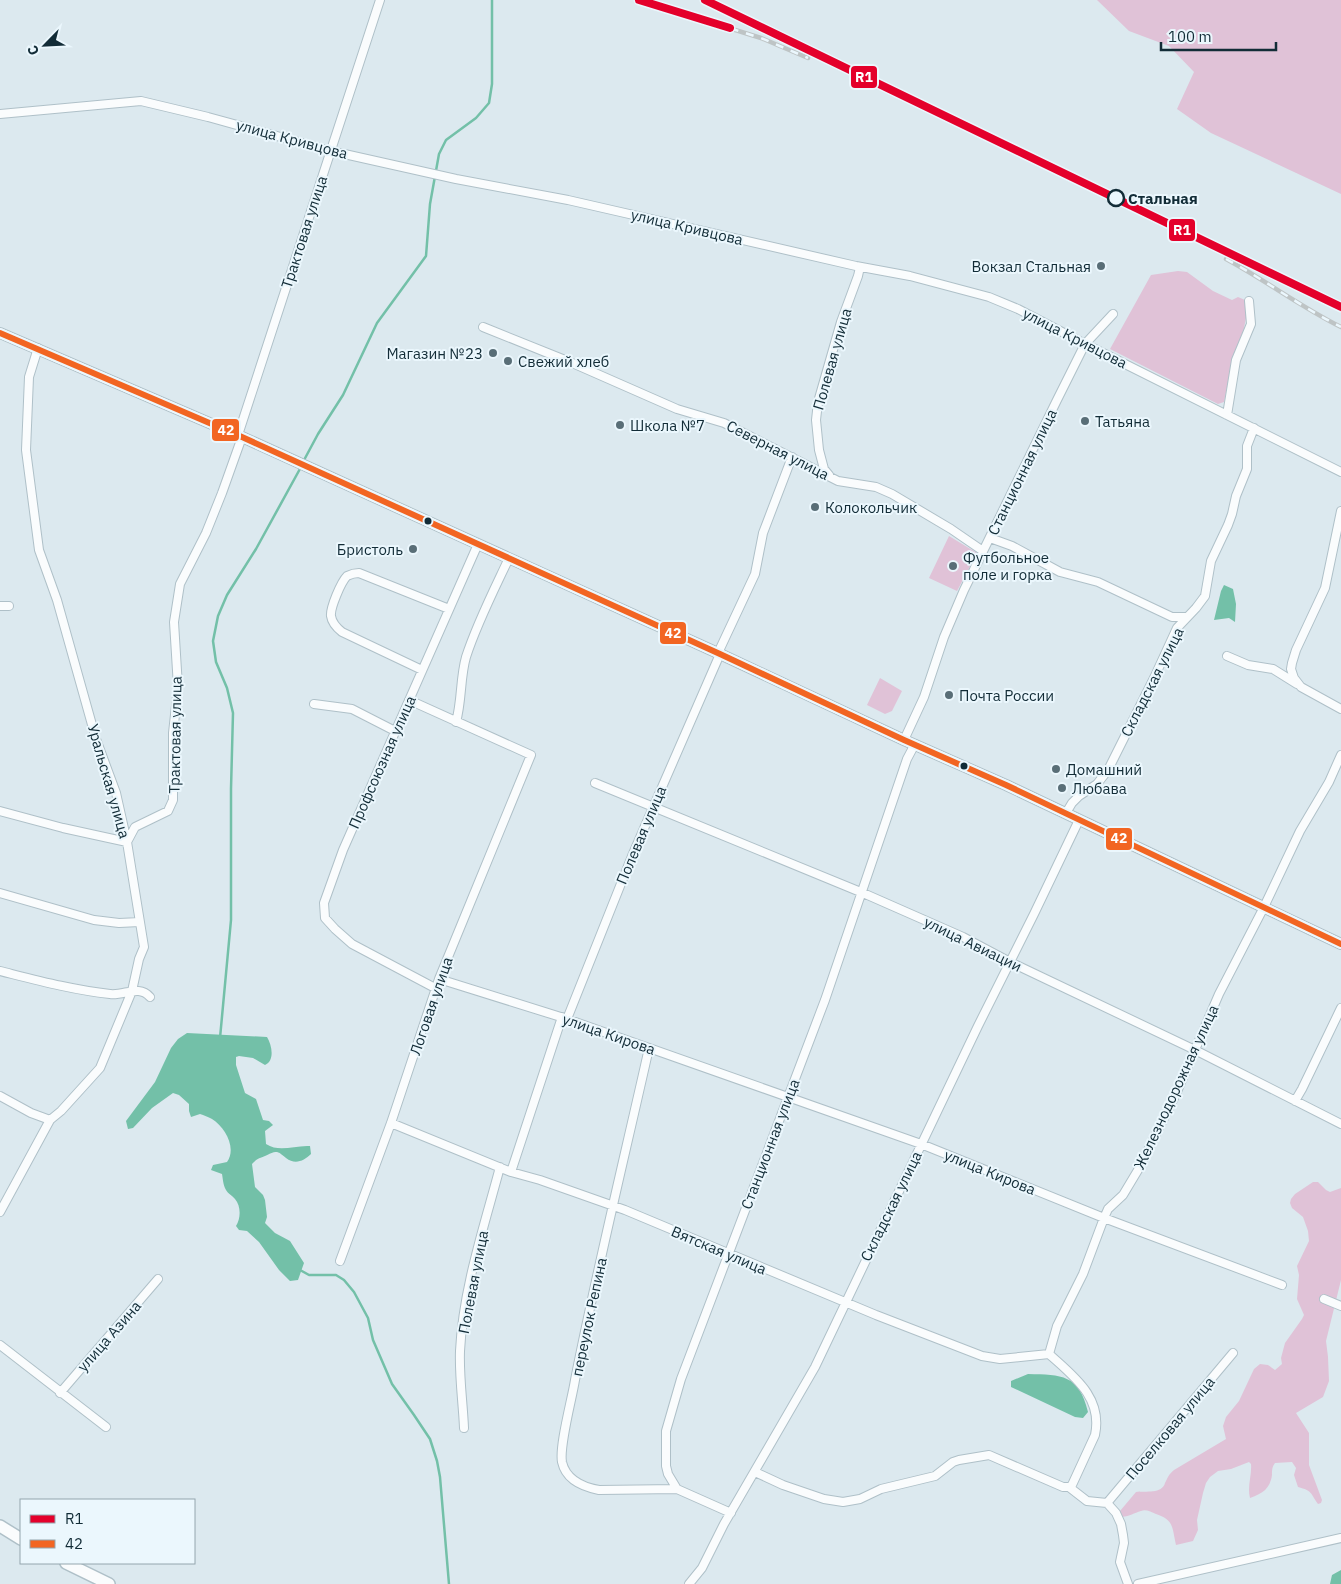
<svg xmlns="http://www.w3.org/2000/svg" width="1341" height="1584" font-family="'IBM Plex Sans',sans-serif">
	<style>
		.green { fill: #e0c2d7 }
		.water { fill: #73c0a8 }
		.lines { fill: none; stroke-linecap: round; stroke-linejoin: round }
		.stream { stroke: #73c0a8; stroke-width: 2.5 }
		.minor-casing { stroke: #afc0c8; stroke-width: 10 }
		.major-casing { stroke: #afc0c8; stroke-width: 12 }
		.highway-casing { stroke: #afc0c8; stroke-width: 14 }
		.minor { stroke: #fafcfd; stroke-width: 8 }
		.major { stroke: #fafcfd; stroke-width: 10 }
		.highway { stroke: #fafcfd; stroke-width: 11 }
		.rail-casing { stroke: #bec4c5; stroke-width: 4.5 }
		.rail { stroke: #ebf7fd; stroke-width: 2.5; stroke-dasharray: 8; stroke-linecap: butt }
		.bus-1-casing { stroke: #ebf7fd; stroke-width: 10 }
		.bus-1 { stroke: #f26522; stroke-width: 6 }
		.rail-1-casing { stroke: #ebf7fd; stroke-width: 11 }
		.rail-1 { stroke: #e4002b; stroke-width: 8 }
		.stop-dot { fill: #ebf7fd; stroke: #122c37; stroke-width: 2.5 }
		.poi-dot { fill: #596e77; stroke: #ebf7fd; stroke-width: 2 }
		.bus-dot { fill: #122c37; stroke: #ebf7fd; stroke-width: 2 }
		.labels { text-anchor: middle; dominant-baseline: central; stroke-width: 4; stroke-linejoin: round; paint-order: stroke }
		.street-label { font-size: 15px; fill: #122c37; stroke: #ebf7fd }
		.stop-label { font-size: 15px; font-weight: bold; fill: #122c37; stroke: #ebf7fd; text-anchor: start }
		.poi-label { font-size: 15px; fill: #122c37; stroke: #ebf7fd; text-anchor: start }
		.line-badge { stroke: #ebf7fd; stroke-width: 2 }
		.badge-label { font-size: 14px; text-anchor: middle; font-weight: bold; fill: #fff }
	</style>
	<rect width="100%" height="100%" fill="#dce9ef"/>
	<path class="green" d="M1097 0H1341V194L1211 133 1177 109 1194 72 1169 46 1129 31Z
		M1178 271 1187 272 1213 291 1232 300 1238 297 1245 300 1247 313 1241 343 1232 362 1224 402 1218 404 1110 349 1151 275Z
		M949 536 977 553 957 591 929 578Z
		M880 678 902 691 892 711 885 714 867 705Z
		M1313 1182H1318L1326 1190 1330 1192 1341 1188V1280L1326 1341 1328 1357 1329 1381 1323 1397 1296 1413 1309 1433V1465L1322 1500 1321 1503 1318 1504C1310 1493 1313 1491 1298 1487L1294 1475 1296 1468 1292 1462 1275 1463C1272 1467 1272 1470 1272 1475 1270 1489 1263 1493 1250 1498 1247 1487 1252 1475 1251 1464L1249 1462 1231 1469 1218 1471 1210 1477 1206 1483 1203 1493 1197 1520 1198 1530 1193 1541 1176 1545C1172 1527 1174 1520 1156 1514 1151 1512 1146 1509 1141 1511 1134 1513 1130 1516 1122 1517L1120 1511 1136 1492C1146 1491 1162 1494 1165 1483 1168 1477 1169 1474 1174 1470L1226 1439 1223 1426 1226 1417 1239 1401 1254 1369 1260 1364 1268 1365 1275 1370 1282 1364 1281 1358 1285 1343 1302 1319 1304 1315 1297 1299 1299 1275 1297 1266 1309 1241 1308 1231 1303 1217 1292 1208 1290 1203 1291 1199 1295 1194Z"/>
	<path class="water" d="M1224 585 1233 589 1236 604 1235 622 1229 618 1214 620 1221 591Z
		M187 1033 267 1037C272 1045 275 1061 265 1065L253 1058 239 1056 236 1057V1065L245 1093 256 1099 263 1120 269 1121 273 1125 265 1131 266 1144C280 1153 294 1145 310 1146L311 1154C304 1161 295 1165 286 1158 283 1156 281 1153 277 1152 272 1152 270 1154 265 1156 260 1158 256 1159 252 1164L255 1187 263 1195 265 1200 267 1217 265 1223 275 1233 290 1241 304 1263 298 1280 290 1281 279 1270 259 1242 247 1231 239 1230 236 1226C241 1218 241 1206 235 1199 232 1195 228 1194 226 1190 223 1185 223 1179 222 1174L211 1170 213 1165 227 1162C237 1148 225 1127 212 1119 208 1117 204 1115 200 1114L191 1117 189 1111V1104L179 1095 173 1093 152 1108 133 1128 128 1129 126 1121 155 1082 171 1048 178 1039Z
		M1028 1374C1062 1375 1079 1374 1088 1412L1083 1418 1075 1417 1011 1387V1381Z
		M1341 1570V1584H1330L1332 1575Z"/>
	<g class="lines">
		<path class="stream" d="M303 462 318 434 343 395 377 323 426 256 430 204 439 154 446 140 476 118 489 103 492 84V0
			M220 1038 231 920V789L233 713 227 688 216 662 213 641 218 616 227 595 256 549 301 467
			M300 1270 309 1275H336L344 1280 354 1292 368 1318 373 1340 392 1384 414 1415 430 1439 437 1461 440 1477 449 1584"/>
		<g class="minor-casing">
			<path id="minor" d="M0 114 141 101 208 117 331 151 456 179 568 200 856 266 910 276 989 297 1018 309 1085 344 1341 472
				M483 327 570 362 677 409 724 423 838 481 876 487 892 494 951 529 983 551
				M1227 415 1236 360 1251 324 1249 301
				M238 435 380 0
				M829 475 824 469 819 450 816 420 818 402 841 322 858 276 860 267
				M1341 511 1325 588 1296 650 1292 663 1291 669 1294 678 1301 687 1341 709
				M990 538 1012 546 1060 572 1098 582 1172 617H1186
				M0 606H9
				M718 653 755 574 763 533 792 457
				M1227 656 1248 665 1273 669 1297 684
				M422 670 342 632C337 628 332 623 331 616 330 608 341 582 347 576 351 574 354 573 359 573L449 609
				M314 704 352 709 395 731
				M456 722C462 701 460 678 466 657 477 623 494 590 509 558
				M904 740 924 697 944 637 964 590 1057 400 1085 344 1113 314
				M595 783 863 893 963 937 1010 962 1195 1050 1341 1124
				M0 811 63 828 127 842 135 827 168 811 173 800V733L178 687 174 622 180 584 206 533 222 493 242 437
				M1066 813 1072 803 1079 796 1097 784 1108 770 1154 678 1177 628 1196 608 1205 596 1211 561 1228 525 1232 514 1236 496 1247 469V446L1254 428
				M0 893 94 920 119 923 140 922
				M0 971C36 980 73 990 110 994 124 996 139 984 150 997
				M439 979 564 1018 921 1144 1104 1218 1282 1285
				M435 988 352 944 335 929 325 918 324 903 343 850 478 544
				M567 1019 632 856 720 654
				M649 1048C624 1159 597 1269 575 1380 572 1399 559 1446 562 1462 566 1480 583 1487 599 1490L677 1489
				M0 1096 31 1113 50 1120
				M1295 1101 1302 1089 1341 1008
				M391 1123 511 1172 540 1180 625 1210 876 1315 982 1356 1000 1359 1049 1354
				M511 1172 562 1017
				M0 1212 50 1120 61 1111 100 1068 132 991 139 959 144 947 127 842 116 793 96 739 57 600 39 550 26 450 29 377 38 348
				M340 1261 391 1123 439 979 531 755 409 700
				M1324 1299 1341 1306
				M0 1345 106 1427
				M1049 1354 1057 1326 1083 1274 1104 1218 1108 1209 1123 1195 1138 1170 1176 1094 1219 994 1264 907 1300 831 1329 782 1341 755
				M60 1393 158 1279
				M464 1428C463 1403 459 1377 460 1351 463 1289 484 1227 500 1167
				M755 1472 783 1485 824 1499 843 1502 860 1499 881 1489 935 1476 953 1462 959 1460 989 1455 1063 1487H1069L1072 1485 1095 1435C1103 1397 1073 1376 1049 1354
				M1069 1487 1087 1501 1107 1503 1116 1513 1121 1524 1123 1535 1124 1543 1120 1562 1128 1584
				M1107 1503 1233 1353
				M731 1513 677 1489 668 1474 666 1466V1431L681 1379 825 1000 907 759 915 744
				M689 1584 702 1568 724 1524 815 1367 978 1026 1034 914 1079 820
				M1138 1584 1341 1538"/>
		</g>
		<g class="major-casing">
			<path id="major" d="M0 333 242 437 720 654 904 740 1006 785 1341 944"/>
		</g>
		<g class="highway-casing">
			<path id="highway" d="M0 1526 21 1539
				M66 1563 109 1584"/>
		</g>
		<use href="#minor" class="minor"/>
		<use href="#major" class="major"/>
		<use href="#highway" class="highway"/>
		<g class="rail-casing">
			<path id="rail" d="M639 0 761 38 808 58
				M1226 259C1265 280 1301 307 1341 327"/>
		</g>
		<use href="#rail" class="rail"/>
		<g class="bus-1-casing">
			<path id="bus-1" d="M0 333 242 437 720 654 904 740 1006 785 1341 944"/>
		</g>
		<use href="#bus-1" class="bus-1"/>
		<g class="rail-1-casing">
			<path id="rail-1" d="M639 0 730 28
				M705 0 1341 307"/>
		</g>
		<use href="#rail-1" class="rail-1"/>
	</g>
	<circle class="stop-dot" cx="1116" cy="198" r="8"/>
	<g class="poi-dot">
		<circle cx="1101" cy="266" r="5"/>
		<circle cx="493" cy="353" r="5"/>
		<circle cx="508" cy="361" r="5"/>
		<circle cx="1085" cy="421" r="5"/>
		<circle cx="620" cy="425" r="5"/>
		<circle cx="815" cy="507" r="5"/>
		<circle cx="413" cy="549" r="5"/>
		<circle cx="953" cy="566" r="5"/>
		<circle cx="949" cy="695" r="5"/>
		<circle cx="1056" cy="769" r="5"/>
		<circle cx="1062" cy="788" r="5"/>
	</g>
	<g class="bus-dot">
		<circle cx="428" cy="521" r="4.5"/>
		<circle cx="964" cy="766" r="4.5"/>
	</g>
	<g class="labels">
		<g class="street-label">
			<text transform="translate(292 139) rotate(15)">улица Кривцова</text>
			<text transform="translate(687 227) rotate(13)">улица Кривцова</text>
			<text transform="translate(304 232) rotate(-72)">Трактовая улица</text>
			<text transform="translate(1075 338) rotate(27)">улица Кривцова</text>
			<text transform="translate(832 359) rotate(-74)">Полевая улица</text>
			<text transform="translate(778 450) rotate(27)">Северная улица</text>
			<text transform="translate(1022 472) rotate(-64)">Станционная улица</text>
			<text transform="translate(1152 682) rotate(-63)">Складская улица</text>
			<text transform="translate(175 735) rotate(-89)">Трактовая улица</text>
			<text transform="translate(382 762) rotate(-66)">Профсоюзная улица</text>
			<text transform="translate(109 781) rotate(74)">Уральская улица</text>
			<text transform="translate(641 835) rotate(-67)">Полевая улица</text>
			<text transform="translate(973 944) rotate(26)">улица Авиации</text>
			<text transform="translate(431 1006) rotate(-71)">Логовая улица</text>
			<text transform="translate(609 1034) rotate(19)">улица Кирова</text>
			<text transform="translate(1176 1087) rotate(-65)">Железнодорожная улица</text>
			<text transform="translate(770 1144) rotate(-69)">Станционная улица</text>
			<text transform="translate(990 1172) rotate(22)">улица Кирова</text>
			<text transform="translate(891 1206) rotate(-64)">Складская улица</text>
			<text transform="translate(719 1250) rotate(23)">Вятская улица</text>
			<text transform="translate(473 1282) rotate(-79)">Полевая улица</text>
			<text transform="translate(589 1317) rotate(-78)">переулок Репина</text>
			<text transform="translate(109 1336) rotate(-49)">улица Азина</text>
			<text transform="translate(1170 1428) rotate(-50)">Поселковая улица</text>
		</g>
		<g class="stop-label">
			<text x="1128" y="198">Стальная</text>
		</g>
		<g class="poi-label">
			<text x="1091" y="266" text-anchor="end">Вокзал Стальная</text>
			<text x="483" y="353" text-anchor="end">Магазин №23</text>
			<text x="518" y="361">Свежий хлеб</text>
			<text x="1095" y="421">Татьяна</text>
			<text x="630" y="425">Школа №7</text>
			<text x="825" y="507">Колокольчик</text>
			<text x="403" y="549" text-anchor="end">Бристоль</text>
			<text x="963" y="557">Футбольное<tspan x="963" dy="17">поле и горка</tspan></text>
			<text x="959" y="695">Почта России</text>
			<text x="1066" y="769">Домашний</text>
			<text x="1072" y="788">Любава</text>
		</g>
	</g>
	<g class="line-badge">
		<rect x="850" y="65" width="28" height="24" rx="5" fill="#e4002b"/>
		<rect x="1168" y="218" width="28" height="24" rx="5" fill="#e4002b"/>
		<rect x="211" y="418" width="29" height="24" rx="5" fill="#f26522"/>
		<rect x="659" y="621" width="28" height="24" rx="5" fill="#f26522"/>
		<rect x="1105" y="827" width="28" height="24" rx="5" fill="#f26522"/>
	</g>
	<g class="badge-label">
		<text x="864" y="82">R1</text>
		<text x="1182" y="235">R1</text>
		<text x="226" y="435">42</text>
		<text x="673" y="638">42</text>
		<text x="1119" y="843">42</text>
	</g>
	<rect x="20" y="1499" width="175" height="65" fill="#ebf7fd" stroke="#94a6ae"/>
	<rect x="30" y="1515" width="25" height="8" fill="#e4002b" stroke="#94a6ae"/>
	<text x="65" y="1524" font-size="15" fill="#122c37">R1</text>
	<rect x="30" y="1540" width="25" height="8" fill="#f26522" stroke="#94a6ae"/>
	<text x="65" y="1549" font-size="15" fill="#122c37">42</text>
	<g transform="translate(45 45) rotate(246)" stroke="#ebf7fd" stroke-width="4" paint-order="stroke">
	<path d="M0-4L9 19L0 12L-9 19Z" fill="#122c37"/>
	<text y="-8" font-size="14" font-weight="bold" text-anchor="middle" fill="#122c37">С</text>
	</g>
	<path d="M1161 42v8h115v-8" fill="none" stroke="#122c37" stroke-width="2.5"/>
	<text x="1168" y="42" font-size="15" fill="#122c37" stroke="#ebf7fd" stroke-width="4" paint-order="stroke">100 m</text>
</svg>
